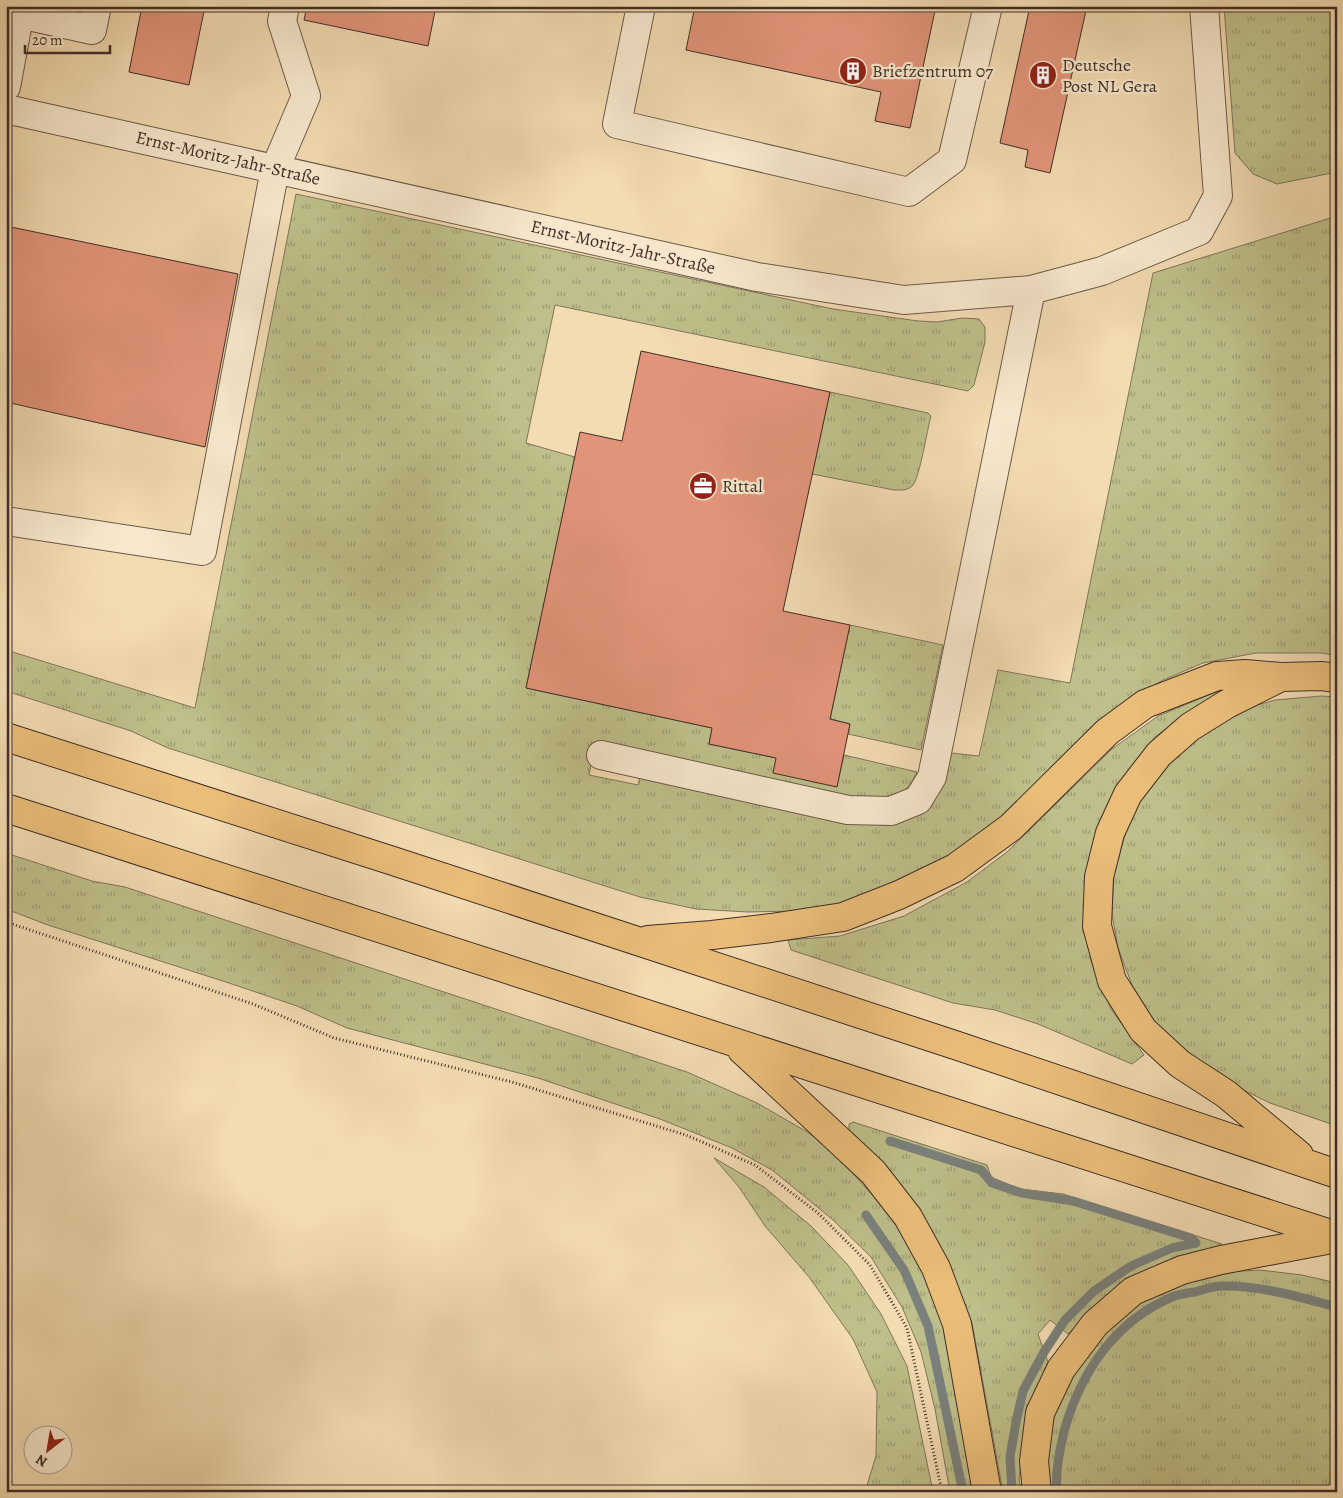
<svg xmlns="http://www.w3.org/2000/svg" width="1343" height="1498" font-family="Alegreya,serif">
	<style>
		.grass { fill: url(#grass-tufts); stroke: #7f7658 }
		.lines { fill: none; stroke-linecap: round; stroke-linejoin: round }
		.stream { stroke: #7a817d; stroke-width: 9 }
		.building { fill: #e2947a; stroke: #402e27 }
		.minor-casing { stroke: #6d594a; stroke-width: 30 }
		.highway-casing { stroke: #402e27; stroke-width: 30 }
		.path { stroke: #402e27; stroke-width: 3; stroke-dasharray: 1 2.5; stroke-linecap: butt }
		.minor { stroke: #f7e8cd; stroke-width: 28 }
		.highway { stroke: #eabe79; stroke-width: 28 }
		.labels { text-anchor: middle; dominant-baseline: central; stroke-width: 4.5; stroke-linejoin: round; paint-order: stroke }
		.poi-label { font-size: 18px; fill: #402e27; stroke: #f7e8cd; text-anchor: start }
		.street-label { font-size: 18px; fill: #402e27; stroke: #f7e8cd }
	</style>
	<defs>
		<pattern id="grass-tufts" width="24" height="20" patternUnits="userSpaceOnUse" patternTransform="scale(1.25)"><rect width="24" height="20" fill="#bebf8a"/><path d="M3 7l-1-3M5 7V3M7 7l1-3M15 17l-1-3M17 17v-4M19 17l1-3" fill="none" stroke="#9c9c71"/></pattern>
	</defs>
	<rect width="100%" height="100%" fill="#f3dbb2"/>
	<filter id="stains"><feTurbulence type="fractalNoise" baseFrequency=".004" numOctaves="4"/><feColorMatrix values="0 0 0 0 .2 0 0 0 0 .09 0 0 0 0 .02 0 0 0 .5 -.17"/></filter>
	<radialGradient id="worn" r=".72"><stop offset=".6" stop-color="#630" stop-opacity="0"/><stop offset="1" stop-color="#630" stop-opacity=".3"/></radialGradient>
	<path class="grass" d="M1224 6H1337V172L1277 184 1253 174 1235 153Z
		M296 194 833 309 918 321 937 322 962 318 979 319 985 327V342L974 385 968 391 555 305 526 443 575 457 526 688 712 728 709 744 776 758 837 786 844 755 917 772C911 785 902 797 887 802 881 804 871 803 864 803L595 744 589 775 638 785 641 773 855 820 943 780 951 753 979 756 998 670 1070 683 1153 273 1337 216V656L1322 653H1256L1203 663 1161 681 1099 721 1053 765 1019 803 970 844 926 872 839 904 795 911 748 912 696 909 640 897 168 748 131 731 6 691V650L195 708Z
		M830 392 928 413 931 416C927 430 920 476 913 485 908 491 901 490 894 490L812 474Z
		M850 625 943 645 921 750 848 734 850 724 830 719Z
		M1216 692 1217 695 1183 716 1155 737 1133 764 1118 786 1100 821 1089 866 1084 915 1091 961 1111 1009 1144 1055 1132 1064 1038 1024 995 1010 953 1003 791 950 788 940 840 936 904 916 967 882 1007 852 1112 749 1158 716Z
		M1321 696 1337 697V1126L1270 1103 1239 1088 1189 1055 1159 1028 1132 985 1118 948 1112 914 1114 874 1125 835 1137 801 1182 746 1244 709 1275 700Z
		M6 853 92 881 125 887 687 1072 757 1103 809 1133 841 1160 889 1214 928 1278 949 1344 975 1492H950L935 1409 921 1352 902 1307 871 1257 832 1219 772 1170 732 1148 660 1119 538 1078 347 1028 297 1006 229 983 48 925 6 909Z
		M853 1122 987 1165 991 1177 1020 1189 1063 1194 1222 1244 1221 1247 1117 1289 1068 1334 1050 1320 1038 1334 1048 1362 1029 1408 1019 1478 1021 1492H1003L972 1323 943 1251 918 1206 862 1142 849 1131V1124Z
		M714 1158 764 1187 811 1226 848 1265 881 1314 907 1366 933 1492H865L876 1456 877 1392 853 1339 809 1277 765 1226 739 1187Z
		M1260 1270 1302 1275 1337 1283V1492H1047L1046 1465 1049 1437 1058 1402 1087 1349 1144 1299 1188 1279 1222 1272Z"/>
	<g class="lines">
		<path class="stream" d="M890 1141 981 1170 992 1183 1022 1193 1073 1201 1191 1238 1196 1243
			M866 1215 904 1270 928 1326 963 1492
			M1012 1492 1010 1457 1016 1422 1023 1391 1044 1352 1065 1320 1094 1291 1131 1266 1172 1248 1196 1243
			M1057 1492C1055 1470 1060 1449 1065 1428 1082 1370 1116 1321 1172 1297 1179 1294 1187 1293 1195 1292 1203 1290 1212 1286 1221 1286 1260 1285 1299 1297 1337 1307"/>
	</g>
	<path class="building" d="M142 6H205L189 85 129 72Z
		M307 6H436L428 46 304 20Z
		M695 6H936L910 128 875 121 881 92 686 50Z
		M1030 6H1087L1050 173 1025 167 1028 150 1000 143Z
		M6 226 238 274 205 447 6 402Z
		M641 351 830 392 783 611 850 625 830 719 850 724 837 787 773 773 776 758 709 744 712 728 526 688 580 432 622 441Z"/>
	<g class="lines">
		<g class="minor-casing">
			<path id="minor" d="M641 6 617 124 909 192 952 160 988 6
				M20 14 92 30 97 6
				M6 87 21 6
				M6 109 757 277 904 300 1031 290 1102 271 1199 231 1218 196 1204 6
				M6 521 202 551 275 169 306 96 282 21 285 6
				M601 755 848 810 891 811 918 800 932 777 1031 290"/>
		</g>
		<g class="highway-casing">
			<path id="highway" d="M1281 677 1227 704 1190 727 1159 754 1128 794 1110 833 1099 877 1097 926 1112 981 1143 1030 1180 1064 1226 1094 1299 1155
				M6 737 390 860 955 1045 1337 1174
				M6 808 1337 1236
				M648 940 712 935 771 928 843 917 899 895 955 868 1011 827 1107 732 1145 704 1217 676 1245 674 1281 677 1321 676 1337 678
				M742 1050 873 1172 908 1217 936 1268 957 1324 987 1492
				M1037 1492 1034 1461 1040 1413 1061 1369 1095 1324 1133 1291 1182 1270 1221 1260 1337 1238"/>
		</g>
		<path class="path" d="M6 922 253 1004 334 1038 512 1082 686 1135 755 1165 818 1213 870 1265 907 1328 942 1492"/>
		<use href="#minor" class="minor"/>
		<use href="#highway" class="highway"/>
	</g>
	<defs>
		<g id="building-disc" transform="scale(1.4375)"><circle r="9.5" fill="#8f2418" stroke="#f7e8cd"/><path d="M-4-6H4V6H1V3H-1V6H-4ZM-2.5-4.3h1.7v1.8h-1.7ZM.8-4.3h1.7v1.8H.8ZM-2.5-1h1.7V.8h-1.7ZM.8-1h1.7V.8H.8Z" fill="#fff"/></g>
		<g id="office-disc" transform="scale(1.4375)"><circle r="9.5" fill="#8f2418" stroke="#f7e8cd"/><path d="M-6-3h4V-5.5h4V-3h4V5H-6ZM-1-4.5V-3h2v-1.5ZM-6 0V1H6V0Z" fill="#fff"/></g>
	</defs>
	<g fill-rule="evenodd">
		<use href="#building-disc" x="853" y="71"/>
		<use href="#building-disc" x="1043" y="75"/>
		<use href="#office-disc" x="703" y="486"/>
	</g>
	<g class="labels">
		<g class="poi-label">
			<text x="1062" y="65">Deutsche<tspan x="1062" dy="21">Post NL Gera</tspan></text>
			<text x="872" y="71">Briefzentrum 07</text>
			<text x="722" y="486">Rittal</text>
		</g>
		<g class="street-label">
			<text transform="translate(228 158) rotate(13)">Ernst-Moritz-Jahr-Straße</text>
			<text transform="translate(623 247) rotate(13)">Ernst-Moritz-Jahr-Straße</text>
		</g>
	</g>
	<rect width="1343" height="1498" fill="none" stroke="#f3dbb2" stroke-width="25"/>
	<rect x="8" y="8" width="1328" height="1483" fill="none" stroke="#402e27" stroke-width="2.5"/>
	<rect x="12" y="12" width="1318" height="1473" fill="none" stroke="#402e27"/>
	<g transform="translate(48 1450) rotate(211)"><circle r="24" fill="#f7e8cd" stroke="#ae9e8b"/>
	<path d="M0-4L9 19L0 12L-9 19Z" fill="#8f2418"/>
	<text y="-8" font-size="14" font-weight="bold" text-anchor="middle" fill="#402e27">N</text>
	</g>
	<path d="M25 45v8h85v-8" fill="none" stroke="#402e27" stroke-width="2.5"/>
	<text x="32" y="45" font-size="15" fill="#402e27" stroke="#f7e8cd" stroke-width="4" paint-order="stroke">20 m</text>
	<rect width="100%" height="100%" filter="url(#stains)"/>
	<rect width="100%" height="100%" fill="url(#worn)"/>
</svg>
